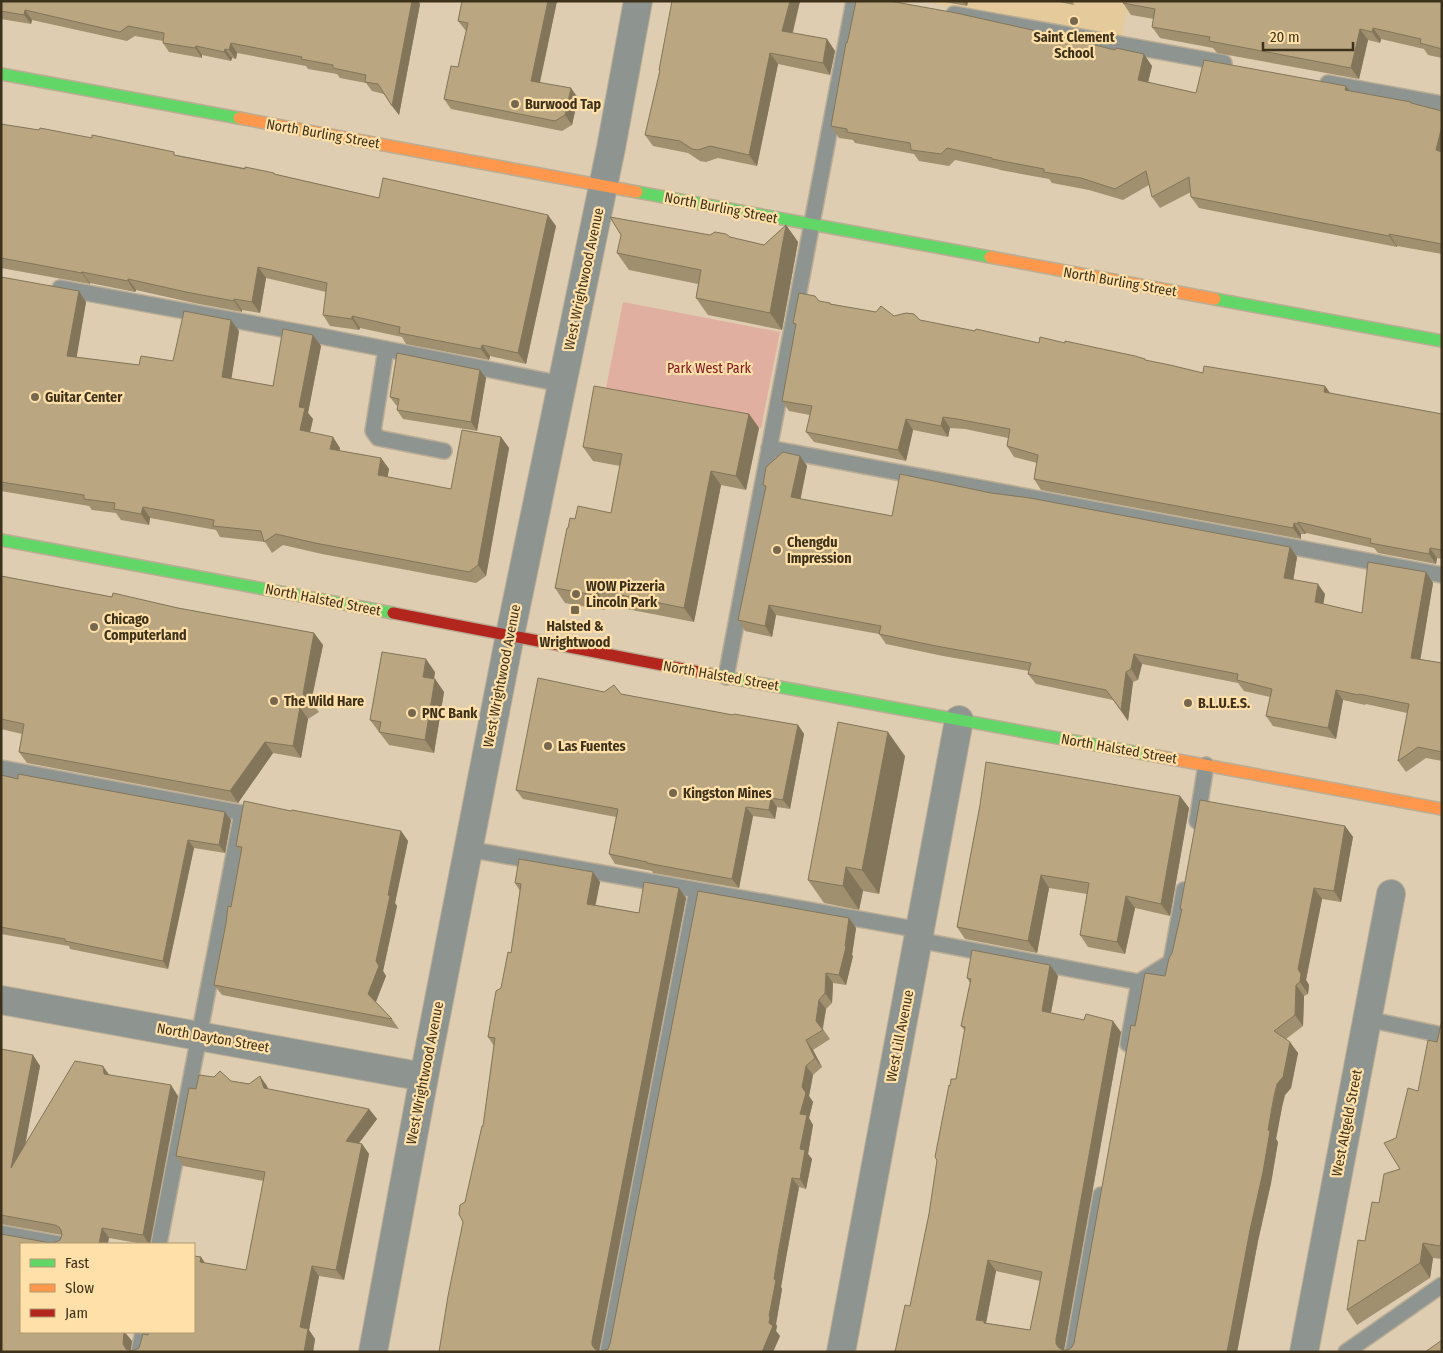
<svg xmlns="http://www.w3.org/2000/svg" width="1443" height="1353" font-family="'Fira Sans Condensed',sans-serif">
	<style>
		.built { fill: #e5cb9b }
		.green { fill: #e1afa0 }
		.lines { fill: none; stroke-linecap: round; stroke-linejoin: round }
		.lane-casing { stroke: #bbad95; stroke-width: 18 }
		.street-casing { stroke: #bbad95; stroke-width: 30 }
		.fast-casing { stroke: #bbad95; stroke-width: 14 }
		.slow-casing { stroke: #bbad95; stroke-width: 14 }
		.jam-casing { stroke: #bbad95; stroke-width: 14 }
		.lane { stroke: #8e9591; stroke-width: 15 }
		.street { stroke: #8e9591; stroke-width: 28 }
		.fast { stroke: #63d668; stroke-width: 11 }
		.slow { stroke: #ff974d; stroke-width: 11 }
		.jam { stroke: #b3261e; stroke-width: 11 }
		.wall { fill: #a0906f; fill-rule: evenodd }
		.shaded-wall { fill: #82755a }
		.building { fill: #baa781; stroke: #82755a; fill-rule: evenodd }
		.poi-dot { fill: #75684f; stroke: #ffe0a8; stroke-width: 2 }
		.labels { text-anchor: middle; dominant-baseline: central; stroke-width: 4.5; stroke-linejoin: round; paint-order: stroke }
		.poi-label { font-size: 14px; font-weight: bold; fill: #3d311b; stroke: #ffe0a8; text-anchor: start }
		.street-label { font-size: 14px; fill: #3d311b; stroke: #ffe0a8 }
		.park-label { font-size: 14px; fill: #811521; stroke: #ffe0a8 }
	</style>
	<rect width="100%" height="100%" fill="#decdb0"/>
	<path class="built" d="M922 1H1129L1121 40Z"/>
	<path class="green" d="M623 302 780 332 761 428 604 398Z"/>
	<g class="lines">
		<g class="lane-casing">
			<path id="lane" d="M954 14 1224 63
				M1328 83 1442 104
				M60 288 320 336 562 384
				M386 349 373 431 378 438 444 451
				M769 448 1442 575
				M726 677 854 1
				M1 768 242 813 159 1244
				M1197 821 1206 765
				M468 849 920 930
				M918 940 1139 982 1171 962 1184 890
				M1367 1019 1442 1035
				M1128 1044 1139 982
				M1 1233 60 1244
				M139 1352 143 1332
				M608 1352 697 890
				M1073 1352 1101 1195
				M1346 1352 1442 1285"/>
		</g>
		<g class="street-casing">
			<path id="street" d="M1 1000 424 1077
				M373 1352 424 1077 510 635 611 148 638 1
				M841 1352 959 720
				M1304 1352 1391 894"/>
		</g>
		<g class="fast-casing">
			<path id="fast" d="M1 74 239 118
				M637 192 990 257
				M1215 299 1442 341
				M1 540 393 613
				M709 674 1156 756"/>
		</g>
		<g class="slow-casing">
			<path id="slow" d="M239 118 637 192
				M990 257 1215 299
				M1156 756 1442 809"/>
		</g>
		<g class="jam-casing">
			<path id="jam" d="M393 613 709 674"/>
		</g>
		<use href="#lane" class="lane"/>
		<use href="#street" class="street"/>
		<use href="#fast" class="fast"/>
		<use href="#slow" class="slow"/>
		<use href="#jam" class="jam"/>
	</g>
	<path class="wall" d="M1 1H418L420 4 399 115 384 94 372 91 366 83 340 78 337 74 308 69 306 66 237 53 236 59 232 58 231 61 202 55V58L169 52 163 43V41L135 36 127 41 32 20 31 24 1 19Z
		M462 1H557L540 82 578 98 572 125 562 131 451 109 444 99 458 67 466 31 458 21Z
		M800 1 793 33 827 39 835 51 830 75 778 64 757 166 718 158 706 162 700 161 688 153 653 146 645 135 660 71 659 70Z
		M939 1H968L967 6Z
		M1054 1H1073L1074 5Z
		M1442 1V58L1428 55 1424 49 1381 39 1380 43 1368 40 1359 79 1217 53 1213 48 1160 38 1152 27 1154 19 1131 15 1123 3Z
		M849 35 1152 66 1148 82 1196 93 1346 86 1350 91 1413 104 1442 111V254L1397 246V247L1199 208 1191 197V192L1160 208 1152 197 1149 185 1123 200 1089 190 1052 183 1049 179 1000 170 998 169 955 160 949 166 919 161 914 154 855 143 853 140 839 138 831 126 847 43Z
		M1 124 176 155 275 174 379 198 556 226 526 364 490 356 489 360 406 344 402 337 360 328 359 330 330 326 323 315 326 292 266 278 260 313 242 310V312L194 303 136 290 135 292 90 283V284L1 268Z
		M786 225 798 242 782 330 708 315 696 298 698 284 629 270 617 253 730 237 764 245Z
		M1 277 86 302 76 357 139 365 173 361 239 331 231 378 273 386 313 335 321 346 308 413 313 419 310 432 340 448V451L381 458 389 469 387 477 451 489 501 437 509 448 486 576 476 583 322 554 283 545 272 553 265 542 220 537 216 530 150 518 149 525 121 520 116 513 92 510 89 506 1 491Z
		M819 301 831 304 1039 343 1145 359 1147 361 1203 373 1325 386 1330 393 1442 414V559L1437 558 1436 564 1378 553 1374 548 1306 533 1305 534H1301V539L1041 490 1034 479 1037 463 1014 457 1007 446 1008 438 965 429 950 428 948 437 913 430 906 461 814 442 806 432 810 415 789 411 782 401 796 327 793 323Z
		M480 370 486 378 477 431 403 419 397 410 398 406 396 405 390 397Z
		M749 414 759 428 746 490 721 485 694 622 606 605 604 610 565 603 555 588 568 528 575 519 611 513 620 466 593 461 583 447Z
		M800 456 807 466 800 499 892 516 991 493 1290 547 1297 557 1293 580 1325 594 1323 604 1362 613 1426 572 1433 583 1420 659 1442 663V761L1426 758 1406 772 1398 761 1407 713 1366 704 1365 705 1343 700 1336 739 1273 726 1266 716 1270 697 1244 691 1238 683 1142 664 1138 680 1133 682 1128 721 1113 700 1036 684 1028 674 1029 671 943 656 886 644 879 634 776 615 772 637 745 631 738 620 766 489 763 485Z
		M1 576 112 597 178 608 314 633 323 645 311 702 319 712 308 719 301 758 273 753 238 803 27 763 19 752 22 734 1 729Z
		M435 672 434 679H435L444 692 434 753 389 745 370 720Z
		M604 692 621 694 733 715 798 725 804 734 790 809 777 807 775 819 753 816 739 888 653 873 652 871 615 864 609 854 616 817 523 799 516 790Z
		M905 756 879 894 863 891 859 910 824 903 808 880Z
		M1 775 231 820 225 853 194 848 168 969 70 949 69 946 1 934Z
		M1180 796 1189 808 1170 916 1135 908 1125 954 1088 947 1080 935 1087 894 1049 888 1037 953 965 939 957 927 980 805Z
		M291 811 401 831 408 841 395 903 397 906 383 971 386 976 376 1002 392 1019 399 1029 222 995 214 985 231 907 241 853 236 846Z
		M1345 826 1353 837 1341 902 1322 899 1306 980 1309 985 1308 994 1304 996 1303 1026 1286 1039 1298 1053 1291 1088 1285 1095 1282 1107 1276 1139 1278 1142 1271 1183 1258 1241 1237 1352H895L910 1306 929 1214 950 1086 956 1079 965 1031 961 1026 970 983 967 978 1058 976 1051 1013 1121 1032 1064 1350H1068L1072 1347 1074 1343 1135 1026 1165 976 1172 953 1181 910 1180 909ZM996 1271 1040 1281 1030 1330 986 1323Z
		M600 882 595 905 639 913 679 888 686 898 599 1350 600 1352 608 1349 849 918 856 928 852 955 853 956 846 985 833 983 832 1003 826 1009 823 1029 830 1039 813 1050 822 1067 813 1075 809 1096 813 1102 809 1118 813 1125 808 1154 812 1159 806 1189 799 1187 786 1258 781 1287 782 1289 776 1324 777 1326 776 1331 780 1336 773 1352H439L463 1222 465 1202 483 1126 494 1046 488 1037 511 953 520 891 515 883Z
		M1442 1020V1259L1433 1258 1430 1278 1357 1325 1347 1310 1365 1241 1379 1203 1400 1169 1396 1138 1418 1091 1437 1042Z
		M1 1049 33 1055 40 1066 25 1145 110 1075 178 1096 150 1244H143L109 1238 21 1332H125L132 1341 131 1351 135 1350 139 1348 201 1257 204 1263 246 1270 264 1181 183 1166 176 1156 196 1089 231 1081 267 1086 268 1089 369 1109 377 1119 359 1143 362 1144 369 1154 344 1280 319 1276 309 1330 315 1339 313 1352H1L51 1243 56 1242 60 1240 62 1235 1 1224Z"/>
	<path class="shaded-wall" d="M412 1H418L420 4 399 115 392 106Z
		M548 1H557L538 91 531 81Z
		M790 1H800L790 42 782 31Z
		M963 1H968L967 6Z
		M25 10 32 20 31 24 24 15Z
		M1373 28 1381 39 1380 43 1372 32Z
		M1360 29 1368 40 1359 79 1351 68Z
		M827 39 835 51 830 75 823 63Z
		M231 43 237 53 236 59 229 50Z
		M196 46 202 55V58L195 48Z
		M225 49 232 58 231 61 224 52Z
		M770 53 778 64 757 166 749 155Z
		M1144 54 1152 66 1146 91 1138 80Z
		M1346 86 1354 97 1345 90Z
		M571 88 578 98 572 125 565 115Z
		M1442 126V159L1436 150Z
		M548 215 556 226 526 364 518 353Z
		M786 225 798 242 782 330 770 313Z
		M1389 234 1397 246V247L1389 236Z
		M258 267 266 278 260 313 252 302Z
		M82 272 90 283V284L82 273Z
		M128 279 136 290 135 292 128 281Z
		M79 291 86 302 75 367 67 356Z
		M234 299 242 310V312L234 301Z
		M352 316 360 328 359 330 352 319Z
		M231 320 239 331 230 388 222 377Z
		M313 335 321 346 308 413 313 419 308 441 300 430 299 407Z
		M482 345 490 356 489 360 481 349Z
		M480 370 486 378 477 431 471 422Z
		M1325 386 1332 396 1324 392Z
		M749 414 759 428 746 490 736 476Z
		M943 417 950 428 948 437 941 426Z
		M906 419 913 430 906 461 898 450Z
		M333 437 340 448 338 460 330 449Z
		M501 437 509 448 486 576 478 565Z
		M800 456 807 466 799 507 791 497Z
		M381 458 389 469 386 486 378 475Z
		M711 471 721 485 694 622 684 608Z
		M143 507 150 518 149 525 141 514Z
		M1298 522 1306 533 1305 534 1298 524Z
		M1294 523 1301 534V539L1293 528Z
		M1290 547 1297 557 1292 588 1284 578Z
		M1430 548 1437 558 1436 564 1429 554Z
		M1426 572 1433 583 1419 668 1411 658Z
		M1318 584 1325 594 1322 612 1315 602Z
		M596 590 606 605 604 610 594 595Z
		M769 605 776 615 772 637 765 626Z
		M314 633 323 645 311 702 303 694Z
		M1134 654 1142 664 1138 680 1131 669Z
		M426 659 435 672 432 690 423 677Z
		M1126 672 1133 682 1128 721 1121 710Z
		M435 679 444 692 434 753 425 740Z
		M1336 690 1343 700 1336 739 1328 728Z
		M300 707 308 719 301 758 293 746Z
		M798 725 804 734 790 809 783 800Z
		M888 732 905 756 879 894 862 870Z
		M265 742 273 753 238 803 230 791Z
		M1180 796 1189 808 1170 916 1161 904Z
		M771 798 777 807 775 819 769 810Z
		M746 807 753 816 739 888 732 879Z
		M225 812 231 820 225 853 219 845Z
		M1345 826 1353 837 1341 902 1334 891Z
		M401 831 408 841 395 903 397 906 383 971 386 976 375 1004 368 994 376 961 388 895Z
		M188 840 194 848 168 969 163 961Z
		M846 867 863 891 859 910 843 886Z
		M593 872 600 882 594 913 587 904Z
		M1041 875 1049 888 1037 953 1028 941Z
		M679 888 686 898 599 1352H597L592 1345V1341Z
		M1314 888 1322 899 1306 980 1309 985 1308 994 1300 982 1298 969Z
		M1126 896 1135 908 1125 954 1117 942Z
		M849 918 856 928 852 955 853 956 846 985 839 975Z
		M1050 965 1058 976 1049 1022 1042 1011Z
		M826 973 833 983 832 1003 825 993Z
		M1296 985 1304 996 1303 1026 1295 1015Z
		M819 1000 826 1009 822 1031 816 1021Z
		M1113 1021 1121 1032 1064 1350 1062 1352 1056 1344V1339Z
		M806 1040 813 1050 822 1067 815 1058Z
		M1290 1042 1298 1053 1291 1088 1285 1095 1282 1107 1276 1139 1278 1142 1271 1183 1258 1241 1237 1352H1227L1268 1130 1277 1084Z
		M33 1055 40 1066 19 1178 11 1168Z
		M103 1066 110 1076 104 1074Z
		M806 1066 813 1075 809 1096 813 1102 809 1118 813 1125 808 1154 812 1159 806 1189 800 1179V1114L802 1087Z
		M260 1076 267 1086 271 1098 264 1088Z
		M171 1085 178 1096 150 1244H149L143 1235Z
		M369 1109 377 1119 353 1151 346 1141Z
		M362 1144 369 1154 344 1280 336 1270Z
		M792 1178 799 1187 786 1258 781 1287 782 1289 776 1324 777 1326 776 1331 780 1336 773 1352H762L769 1323V1316L774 1279Z
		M102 1228 109 1238 108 1244H99Z
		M1423 1243 1433 1258 1430 1278 1420 1263Z
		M201 1257 208 1267 200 1262Z
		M988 1260 996 1271 986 1323 976 1320Z
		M312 1266 319 1276 309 1330 315 1339 313 1352H304L300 1327Z
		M124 1332 132 1341 130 1352H128L123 1344Z"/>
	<path class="building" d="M1 1H412L392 106 378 84 365 82 366 75 333 68V65L301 59 302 57 231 43 229 50 225 49 224 52 196 46 195 48 163 43 164 33 128 26 120 32 25 10 24 15 1 11Z
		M462 1H548L531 81 571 88 565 115 555 121 444 99 451 66 458 67 468 23 458 21Z
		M672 1H790L782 31 827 39 823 63 770 53 749 155 710 146 698 150 692 149 680 141 645 135 660 70H659Z
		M856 1H890L956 13 1050 34 1115 50 1116 48 1144 54 1138 80 1196 93 1204 60 1346 86 1345 90 1411 102V103L1442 111V126L1436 150 1442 152V244L1389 234V236L1191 197 1189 177 1152 197 1146 171 1115 189 1081 178 1044 172V169L992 159V158L947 148 941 154 911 150 910 143 847 132V129L831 126 846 43H847L849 35Z
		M1124 1H1442V49L1420 43 1421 39 1373 28 1372 32 1360 29 1351 68 1209 41 1210 37 1152 27 1155 9 1123 3Z
		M1 124 39 130 40 128 92 138V135L174 152V155L245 169V167L274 173V174L379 198 383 178 548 215 518 353 482 345 481 349 399 333 400 327 352 316V319L323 315 327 283 258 267 252 302 234 299V301L186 292 128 279V281L82 272V273L1 258Z
		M610 217 710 235 715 232 726 234 730 237 764 245 786 225 770 313 696 298 701 270 617 253 621 235Z
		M1 277 79 291 67 356 139 365 141 356 173 361 184 311 231 320 222 377 273 386 283 329 313 335 299 407 305 408 300 430 333 437 330 449 381 458 378 475 451 489 462 430 501 437 478 565 469 572 315 543 276 534 264 542 261 531 213 526 214 520 143 507 141 514 114 509 115 503 84 499V495L1 482Z
		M799 293 815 296 819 301 830 303V304L876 312 881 306 894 316 906 313 914 314 920 320 975 331 976 329 1039 343 1040 337 1065 343V341L1135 356 1145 359V360L1170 365 1203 373 1204 366 1325 386 1324 392 1442 414V550L1430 548 1429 554 1370 543 1371 539 1298 522V524L1294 523 1293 528 1034 479 1038 455 1007 446 1010 429 957 419 943 417 941 426 906 419 898 450 806 432 812 406 782 401 796 324 793 323Z
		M397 353 480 370 471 422 397 410 399 399 390 397Z
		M594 386 749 414 736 476 711 471 684 608 596 590 594 595 555 588 567 528H568L570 518 575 519 578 506 611 513 622 454 583 447Z
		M783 452 800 456 791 497 892 516 900 474 991 493 1030 498 1290 547 1284 578 1318 584 1315 602 1362 613 1368 562 1426 572 1411 658 1442 663V752L1418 747 1398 761 1409 704 1359 694 1358 695 1336 690 1328 728 1266 716 1272 689 1237 680 1238 674 1134 654 1131 669 1126 672 1121 710 1106 690 1028 674 1031 663 936 646 879 634 881 626 769 605 765 626 738 620 766 486 763 485 766 467Z
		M1 576 112 597 113 593 178 608 314 633 303 694 311 701 300 707 293 746 265 742 230 791 19 752 24 724 1 719Z
		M382 652 426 659 423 677 435 679 425 740 379 732 381 722 370 720Z
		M538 678 604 692 614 685 621 694 733 715 734 714 798 725 783 800 771 798 769 810 746 807 732 879 647 863V862L609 854 618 809 516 790Z
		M838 722 888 732 862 870 846 867 843 886 808 880Z
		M986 762 1180 796 1161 904 1126 896 1117 942 1080 935 1089 883 1041 875 1028 941 957 927 980 805Z
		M18 774 225 812 219 845 188 840 163 961 65 941V939L1 927V775L18 779Z
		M1200 800 1345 826 1334 891 1314 888 1298 969 1301 974 1300 982 1296 985 1295 1015 1274 1031 1290 1042 1283 1077 1277 1084 1274 1096 1268 1130 1270 1131 1263 1172 1250 1230 1227 1352H895L905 1305 910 1306 929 1214 937 1160 935 1157 949 1085 950 1086 951 1079H956L965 1027 961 1026 971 979 967 978 972 950 1050 965 1042 1011 1084 1020 1086 1014 1113 1021 1056 1339V1344L1059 1348 1063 1350H1068L1072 1347 1074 1343 1131 1025 1135 1026 1145 973 1165 976 1169 958 1172 953 1182 909H1180ZM988 1260 1042 1272 1030 1330 984 1323V1321L976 1320Z
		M244 801 291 811 292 810 401 831 388 895 390 896 376 961 379 966 368 994 392 1019 214 985 226 923 228 906 231 907 242 847 236 846Z
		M519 859 593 872 587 904 639 913 644 882 679 888 592 1341V1345L595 1349 600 1352 608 1349 610 1344 698 891 849 918 845 946 846 947 839 975 826 973 825 993 819 1000 816 1021 823 1030 806 1040 815 1058 806 1066 802 1087 806 1093 800 1114 807 1115 800 1149 805 1150 800 1179 792 1178 779 1248 774 1279 776 1280 769 1316H770L769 1323 773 1326 762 1352H439L448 1296 463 1222 459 1214 460 1205 465 1202 482 1126H483L495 1038 488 1037 496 991 501 988 508 952 511 953 521 884 515 883Z
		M1442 1020V1237L1440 1246 1423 1243 1420 1263 1347 1310 1358 1240 1365 1241 1372 1202 1379 1203 1384 1174 1400 1169 1384 1143 1396 1138 1408 1088 1418 1091 1428 1040 1437 1042Z
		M1 1049 33 1055 11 1168 75 1061 103 1066 104 1074 171 1085 143 1235 102 1228 99 1244H21V1332H124L123 1344 126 1349 131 1351 135 1350 139 1348 143 1334 148 1335 149 1332H194V1256L201 1257 200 1262 246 1270 265 1172 176 1156 189 1088 196 1089 199 1075 214 1077 220 1071 231 1081 249 1084 260 1076 264 1088 369 1109 346 1141 362 1144 336 1270 312 1266 300 1327 308 1329 304 1352H1V1234L51 1243 56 1242 60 1240 62 1235 61 1230 59 1227 55 1225 1 1215Z
		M1442 1340V1352H1425Z"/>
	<g class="poi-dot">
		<circle cx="1074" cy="21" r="5"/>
		<circle cx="515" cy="104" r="5"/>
		<circle cx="35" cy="397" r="5"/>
		<circle cx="777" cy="550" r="5"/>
		<circle cx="576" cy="594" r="5"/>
		<rect x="570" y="605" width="10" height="10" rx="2.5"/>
		<circle cx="94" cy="627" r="5"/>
		<circle cx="274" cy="701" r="5"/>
		<circle cx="1188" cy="703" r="5"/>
		<circle cx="412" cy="713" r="5"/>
		<circle cx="548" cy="746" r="5"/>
		<circle cx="673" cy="793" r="5"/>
	</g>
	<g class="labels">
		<g class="poi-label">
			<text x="1074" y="37" text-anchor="middle">Saint Clement<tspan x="1074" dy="16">School</tspan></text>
			<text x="525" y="104">Burwood Tap</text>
			<text x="45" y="397">Guitar Center</text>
			<text x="787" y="542">Chengdu<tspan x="787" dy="16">Impression</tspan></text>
			<text x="586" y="586">WOW Pizzeria<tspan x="586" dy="16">Lincoln Park</tspan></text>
			<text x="104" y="619">Chicago<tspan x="104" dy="16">Computerland</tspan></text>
			<text x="575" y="626" text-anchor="middle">Halsted &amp;<tspan x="575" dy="16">Wrightwood</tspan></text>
			<text x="284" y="701">The Wild Hare</text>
			<text x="1198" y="703">B.L.U.E.S.</text>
			<text x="422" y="713">PNC Bank</text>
			<text x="558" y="746">Las Fuentes</text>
			<text x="683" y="793">Kingston Mines</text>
		</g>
		<g class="street-label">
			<text transform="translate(323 134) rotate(10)">North Burling Street</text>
			<text transform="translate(721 208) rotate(11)">North Burling Street</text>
			<text transform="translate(584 279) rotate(-78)">West Wrightwood Avenue</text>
			<text transform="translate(1120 282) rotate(10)">North Burling Street</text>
			<text transform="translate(323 600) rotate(11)">North Halsted Street</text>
			<text transform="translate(502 676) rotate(-79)">West Wrightwood Avenue</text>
			<text transform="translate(721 676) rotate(10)">North Halsted Street</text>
			<text transform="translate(1119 749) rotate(10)">North Halsted Street</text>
			<text transform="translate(900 1036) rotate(-79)">West Lill Avenue</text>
			<text transform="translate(213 1038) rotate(10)">North Dayton Street</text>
			<text transform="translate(425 1073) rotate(-79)">West Wrightwood Avenue</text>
			<text transform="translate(1347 1123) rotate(-79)">West Altgeld Street</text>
		</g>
		<g class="park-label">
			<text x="709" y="368">Park West Park</text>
		</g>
	</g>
	<rect width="1443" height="1353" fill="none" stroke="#3d311b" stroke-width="5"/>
	<rect x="20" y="1243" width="175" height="90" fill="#ffe0a8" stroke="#b19a70"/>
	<rect x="30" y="1259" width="25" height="8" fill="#63d668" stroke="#b19a70"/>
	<text x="65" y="1268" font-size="15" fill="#3d311b">Fast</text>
	<rect x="30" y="1284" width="25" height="8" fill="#ff974d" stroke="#b19a70"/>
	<text x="65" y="1293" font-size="15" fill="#3d311b">Slow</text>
	<rect x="30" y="1309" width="25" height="8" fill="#b3261e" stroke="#b19a70"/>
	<text x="65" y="1318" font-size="15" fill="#3d311b">Jam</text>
	<path d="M1263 42v8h90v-8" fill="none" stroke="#3d311b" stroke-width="2.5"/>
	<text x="1270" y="42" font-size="15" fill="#3d311b" stroke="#ffe0a8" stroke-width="4" paint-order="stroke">20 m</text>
</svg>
